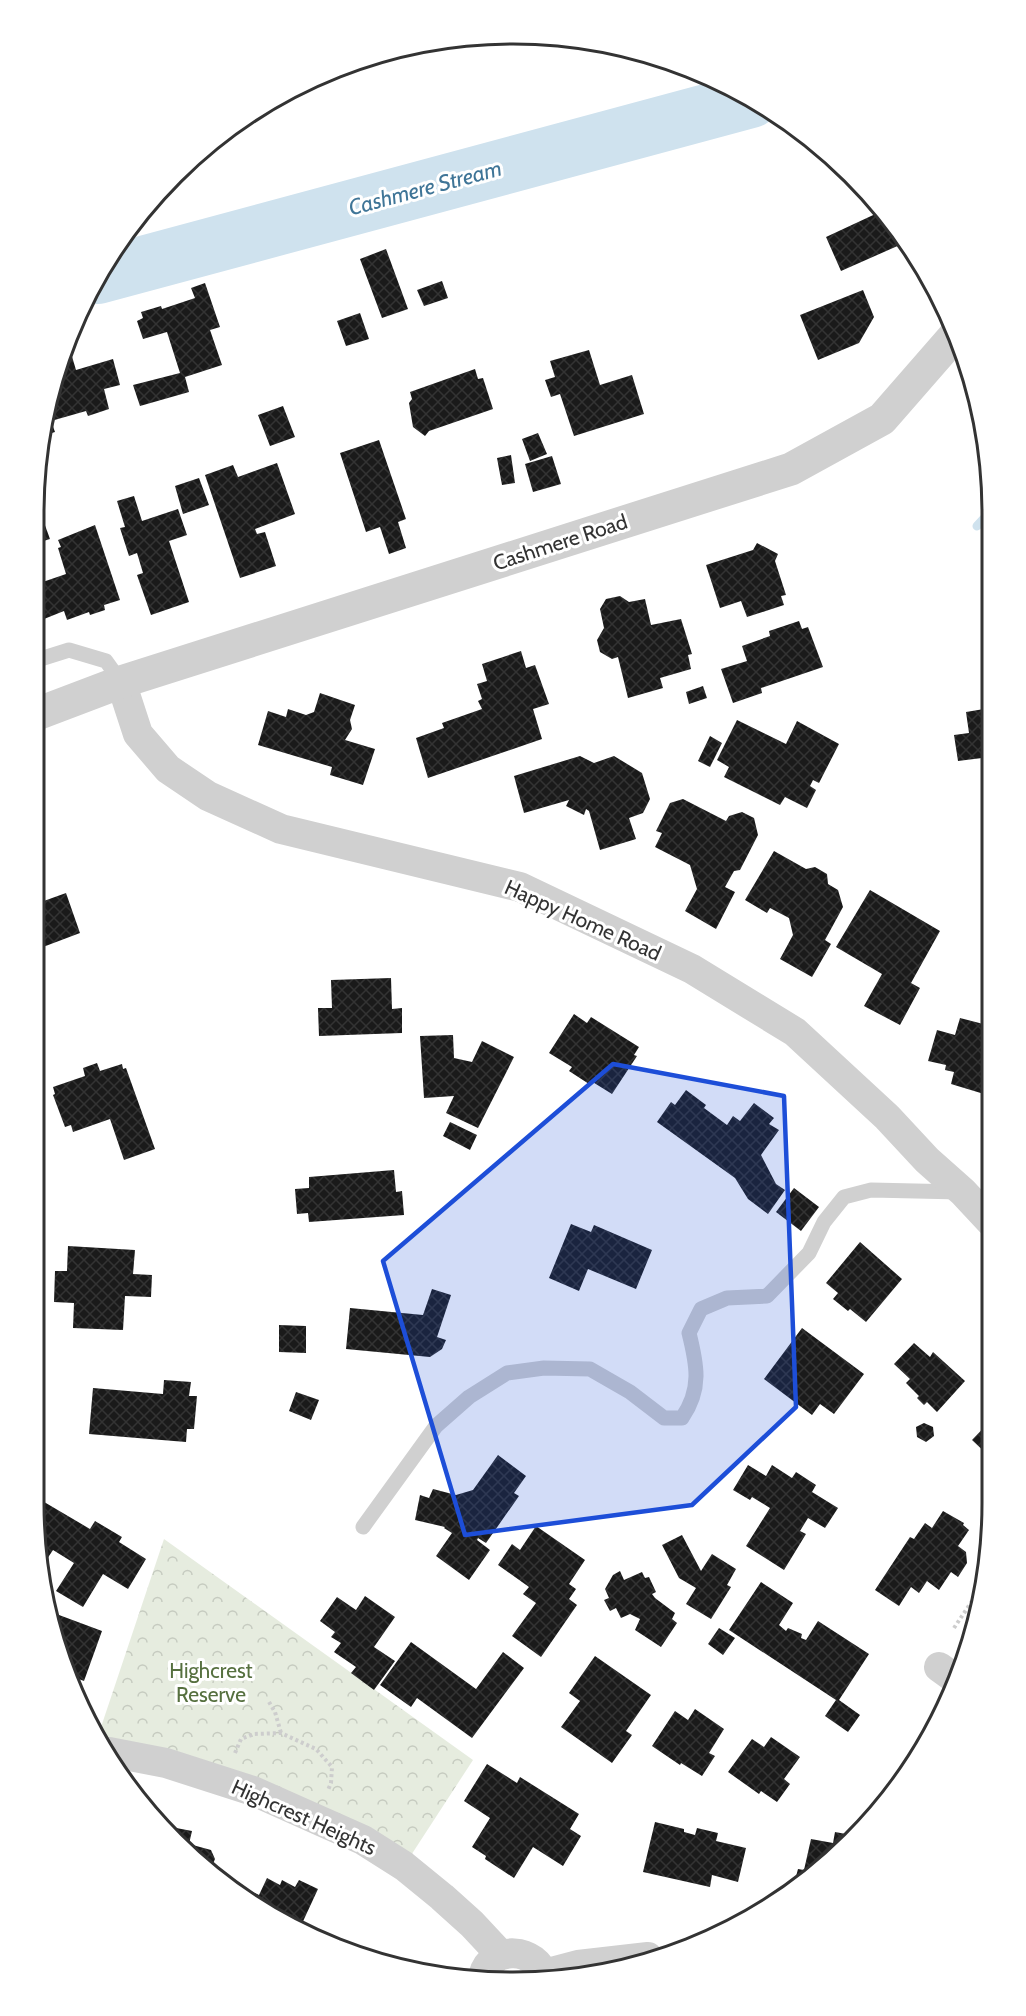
<svg xmlns="http://www.w3.org/2000/svg" width="1026" height="2016" font-family="Cabin,sans-serif">
	<style>
		.park { fill: url(#park-crowns) }
		.lines { fill: none; stroke-linecap: round; stroke-linejoin: round }
		.stream { stroke: #cfe2ee; stroke-width: 9 }
		.river { stroke: #cfe2ee; stroke-width: 56 }
		.building { fill: url(#building-cross-hatch) }
		.path { stroke: #cdcdcd; stroke-width: 4; stroke-dasharray: 3 3; stroke-linecap: butt }
		.service { stroke: #d0d0d0; stroke-width: 15 }
		.minor { stroke: #d0d0d0; stroke-width: 30 }
		.tertiary { stroke: #d0d0d0; stroke-width: 33 }
		.marked { fill: #1d4ed8; fill-opacity: 0.2; stroke: #1d4ed8; stroke-width: 4.5; stroke-linejoin: round }
		.labels { text-anchor: middle; dominant-baseline: central; stroke-width: 6; stroke-linejoin: round; paint-order: stroke }
		.street-label { font-size: 21px; fill: #333; stroke: #fff }
		.park-label { font-size: 21px; fill: #56703f; stroke: #fff }
		.water-label { font-size: 22px; font-style: italic; fill: #3f7597; stroke: #fff }
		.rim { fill: none; stroke: #333; stroke-width: 3 }
	</style>
	<defs>
		<pattern id="park-crowns" width="20" height="18" patternUnits="userSpaceOnUse" patternTransform="scale(1.5)"><rect width="20" height="18" fill="#e6ecdf"/><path d="M2 6a3 3 0 1 1 6 0M12 15a3 3 0 1 1 6 0" fill="none" stroke="#c6cbc0"/></pattern>
		<pattern id="building-cross-hatch" width="8" height="8" patternUnits="userSpaceOnUse" patternTransform="scale(1.5)"><rect width="8" height="8" fill="#1a1a1a"/><path d="M0 0l8 8M0 8l8-8" fill="none" stroke="#333"/></pattern>
	</defs>
	<rect width="100%" height="100%" fill="#fff"/>
	<path class="park" d="M164 1539 473 1760 404 1866 363 1840 109 1752 99 1733Z"/>
	<g class="lines">
		<path class="stream" d="M731 87 737 104
			M977 526 989 513"/>
		<path class="river" d="M98 276 751 100"/>
	</g>
	<path class="building" d="M884 210 890 217 902 244 841 271 826 237Z
		M386 249 408 309 382 318 360 259Z
		M442 281 448 298 424 306 417 290Z
		M205 283 220 327 210 330 222 365 185 377 189 392 140 406 133 385 180 373 167 332 143 339 137 321 143 318 141 312 161 306 162 309 195 298 191 288Z
		M863 290 874 317 859 343 818 360 800 315Z
		M360 313 369 339 346 346 337 321Z
		M589 350 600 385 632 375 644 414 574 436 560 394 551 397 545 380 555 377 550 361Z
		M71 353 76 370 113 359 120 385 104 389 109 409 88 416 86 411 51 421 55 432 42 436 49 389 62 355Z
		M475 369 478 379 483 378 493 409 429 431 425 436 413 427 409 403 412 399 410 392Z
		M283 406 295 437 270 446 258 415Z
		M538 433 547 454 530 461 522 439Z
		M379 440 406 519 398 522 406 548 389 554 380 527 366 532 340 453Z
		M511 455 515 483 502 485 497 458Z
		M552 456 561 484 533 492 525 464Z
		M277 463 295 514 255 529 257 534 265 532 276 566 240 578 205 475 233 465 238 477Z
		M199 478 209 505 183 514 175 486Z
		M34 495 50 539 34 544Z
		M134 496 142 521 178 509 187 535 169 541 189 602 151 615 137 575 143 573 137 553 129 556 120 528 125 527 117 501Z
		M95 525 120 600 104 605 105 610 90 615 89 612 67 620 64 611 44 619 34 585 66 574 58 548 61 547 58 540Z
		M757 543 778 554 775 561 786 595 781 596 784 605 747 617 741 601 720 608 706 565 753 550Z
		M620 596 629 602 645 599 651 625 681 619 692 654 688 655 691 669 660 678 663 688 628 698 618 657 612 659 600 652 597 640 604 628 600 609 606 599Z
		M799 621 802 629 808 627 823 667 761 688 762 693 733 703 721 669 747 661 742 646 770 636 769 631Z
		M521 651 526 668 535 665 549 704 533 709 542 739 428 778 416 738 444 728 442 723 482 709 478 701 482 699 477 684 487 681 482 664Z
		M703 686 707 698 689 704 686 692Z
		M320 693 355 705 350 720 352 729 345 740 375 749 363 785 330 775 332 767 258 745 268 711 286 717 288 709 306 715 314 712Z
		M990 708V757L958 761 954 735 969 733 966 712Z
		M737 720 786 744 797 721 839 744 819 783 813 780 810 786 816 790 807 808 785 797 780 805 724 777 729 767 717 760Z
		M710 736 722 743 710 767 698 761Z
		M580 756 594 763 614 756 642 773 650 799 643 813 629 818 636 839 600 850 589 811 586 809 584 815 566 806 569 800 524 813 514 776Z
		M683 799 726 821 729 816 742 812 754 818 758 835 740 870 734 871 725 887 735 892 716 929 685 911 697 889 690 865 655 847 662 833 656 831 670 803Z
		M774 851 806 869 815 867 827 874 828 884 838 890 843 907 825 940 831 944 812 977 780 959 793 935 789 918 770 908 767 913 745 900Z
		M870 890 940 931 911 983 920 988 900 1025 864 1006 882 974 836 947Z
		M66 893 80 933 43 947 44 950 34 954V896L38 895 41 902Z
		M391 978 392 1009 402 1008V1033L319 1036 318 1008H332L331 980Z
		M574 1014 587 1023 591 1017 639 1047 634 1055 637 1056 612 1094 591 1081 589 1084 569 1071 572 1067 549 1053Z
		M960 1018 991 1026V1104L981 1101 984 1094 951 1084 954 1072 945 1070 946 1065 928 1061 937 1030 955 1035Z
		M453 1035 454 1058 472 1062 482 1041 514 1057 478 1128 446 1113 454 1096 424 1098 420 1036Z
		M97 1063 100 1071 122 1064 123 1069 126 1068 155 1149 124 1160 110 1119 73 1132 71 1125 65 1127 53 1095 55 1094 53 1087 85 1076 83 1068Z
		M686 1090 706 1105 704 1108 727 1125 733 1116 740 1121 754 1103 774 1118 769 1124 779 1130 761 1155 776 1184 785 1190 768 1214 748 1199 735 1178 657 1122 671 1102 675 1105Z
		M450 1122 477 1135 470 1150 443 1136Z
		M394 1170 396 1192 402 1191 404 1215 309 1222 308 1213 297 1214 295 1189 309 1188V1177Z
		M794 1188 819 1207 801 1231 776 1212Z
		M571 1224 591 1232 594 1225 652 1250 636 1289 588 1269 579 1291 549 1278Z
		M860 1242 902 1279 866 1322 850 1309 848 1311 833 1299 838 1293 826 1283Z
		M68 1246 135 1250 133 1274 152 1275 151 1297 125 1296 123 1330 73 1328 74 1303 54 1302 55 1271H67Z
		M432 1289 451 1295 437 1337 446 1340 442 1349 430 1357 346 1349 350 1308 423 1315Z
		M279 1325 306 1326V1353L279 1352Z
		M802 1328 864 1374 834 1414 820 1404 812 1415 764 1379Z
		M914 1343 930 1357 933 1352 965 1381 937 1412 927 1402 924 1405 917 1398 919 1396 906 1383 910 1379 894 1364Z
		M164 1380 191 1382 189 1396H197L194 1429H187L186 1442 89 1434 93 1388 163 1394Z
		M296 1392 319 1400 311 1420 289 1411Z
		M992 1419V1459L972 1440Z
		M924 1423 933 1427 934 1436 926 1442 917 1437 916 1427Z
		M498 1455 526 1476 514 1493 519 1496 486 1543 478 1538 477 1540 490 1550 469 1580 436 1556 452 1533 444 1528 445 1527 415 1520 420 1495 429 1498 433 1489 456 1495 473 1490Z
		M748 1465 766 1476 772 1465 792 1478 796 1472 816 1485 812 1492 838 1508 825 1528 808 1518 800 1531 806 1534 784 1570 746 1546 770 1508 752 1497 750 1500 733 1490Z
		M34 1496 90 1529 95 1521 122 1537 119 1542 146 1559 128 1589 103 1574 83 1607 56 1591 74 1563 53 1550 47 1559 42 1556 33 1503Z
		M943 1511 964 1523 963 1525 969 1530 958 1546 966 1552 967 1563 958 1577 951 1572 939 1590 927 1581 919 1593 911 1587 899 1606 875 1590 910 1537 914 1539 925 1523 932 1528Z
		M536 1526 585 1560 569 1584 576 1589 569 1599 577 1605 541 1657 512 1636 536 1603 523 1594 529 1587 498 1565 512 1544 520 1550Z
		M682 1535 701 1571 712 1554 736 1569 727 1585 731 1587 711 1619 686 1604 696 1588 679 1578 662 1545Z
		M620 1571 624 1580 642 1572 645 1578 649 1577 656 1592 652 1594 655 1598 675 1613 672 1619 677 1623 661 1647 635 1630 640 1619 630 1614 621 1618 616 1608 610 1611 604 1600 609 1598 605 1589 613 1575Z
		M761 1582 793 1603 779 1625 786 1631 788 1628 802 1634 801 1638 806 1640 818 1621 869 1654 839 1700 860 1715 848 1732 825 1716 836 1700 729 1630Z
		M365 1596 395 1617 374 1647 395 1661 374 1690 351 1673 356 1667 334 1652 341 1643 331 1637 335 1632 320 1621 337 1597 356 1610Z
		M51 1612 102 1631 84 1681 68 1675 59 1658Z
		M719 1628 735 1638 723 1655 708 1644Z
		M411 1642 476 1689 503 1652 524 1668 472 1738 417 1698 411 1707 380 1685Z
		M595 1656 651 1695 626 1731 632 1735 612 1763 561 1727 580 1701 569 1693Z
		M695 1709 724 1729 709 1753 715 1756 702 1776 681 1763 680 1765 652 1746 675 1711 688 1720Z
		M771 1737 800 1757 784 1779 790 1784 777 1802 761 1791 759 1794 728 1772 752 1739 764 1747Z
		M487 1764 517 1783 520 1777 579 1814 570 1829 581 1836 563 1866 533 1847 514 1878 485 1859 486 1856 472 1847 490 1818 464 1801Z
		M655 1822 684 1829V1832L695 1835 697 1828 718 1833 716 1841 746 1848 738 1882 712 1875 710 1887 643 1872Z
		M171 1827 192 1831 189 1844 211 1850 215 1859 211 1869 170 1830Z
		M835 1832 857 1836 853 1842 794 1884 798 1869 804 1870 811 1839 833 1843Z
		M267 1878 280 1885 282 1880 295 1887 299 1880 318 1889 299 1930 247 1902 240 1896 244 1888 259 1895Z"/>
	<g class="lines">
		<path class="path" d="M954 1628 984 1583
			M269 1702 275 1712 281 1733
			M235 1753 241 1739 254 1734 281 1733 316 1749 332 1767 331 1783 328 1790"/>
		<path class="service" d="M34 661 69 650 106 661 121 682
			M363 1527 436 1426 469 1397 507 1373 544 1368 590 1369 630 1392 664 1418H682C702 1389 697 1365 689 1333L701 1309 727 1298 767 1296 809 1253 824 1222 844 1197 871 1190 960 1192"/>
		<path class="minor" d="M121 682 138 734 168 769 208 796 281 829 520 887 692 969 795 1032 887 1117 927 1160 963 1192 991 1222
			M939 1667 957 1680
			M109 1752 166 1763 253 1791 363 1840 404 1866 442 1897 472 1924 501 1955
			M544 1974 578 1965 648 1957
			M483 1976C491 1944 537 1947 545 1978"/>
		<path class="tertiary" d="M34 715 121 682 791 469 882 419 957 333"/>
	</g>
	<path class="marked" d="M613 1064 784 1096 796 1407 692 1505 465 1535 383 1261Z"/>
	<g class="labels">
		<g class="street-label">
			<text transform="translate(560 542) rotate(-18)">Cashmere Road</text>
			<text transform="translate(583 920) rotate(24)">Happy Home Road</text>
			<text transform="translate(304 1817) rotate(24)">Highcrest Heights</text>
		</g>
		<g class="park-label">
			<text x="211" y="1670">Highcrest<tspan x="211" dy="24">Reserve</tspan></text>
		</g>
		<g class="water-label">
			<text transform="translate(425 188) rotate(-15)">Cashmere Stream</text>
		</g>
	</g>
	<path d="M0 0H1026V2016H0ZM513 44H513A469 469 0 0 1 982 513V1503A469 469 0 0 1 513 1972H513A469 469 0 0 1 44 1503V513A469 469 0 0 1 513 44Z" fill="#fff" fill-rule="evenodd"/>
	<path class="rim" d="M513 44H513A469 469 0 0 1 982 513V1503A469 469 0 0 1 513 1972H513A469 469 0 0 1 44 1503V513A469 469 0 0 1 513 44Z"/>
</svg>
